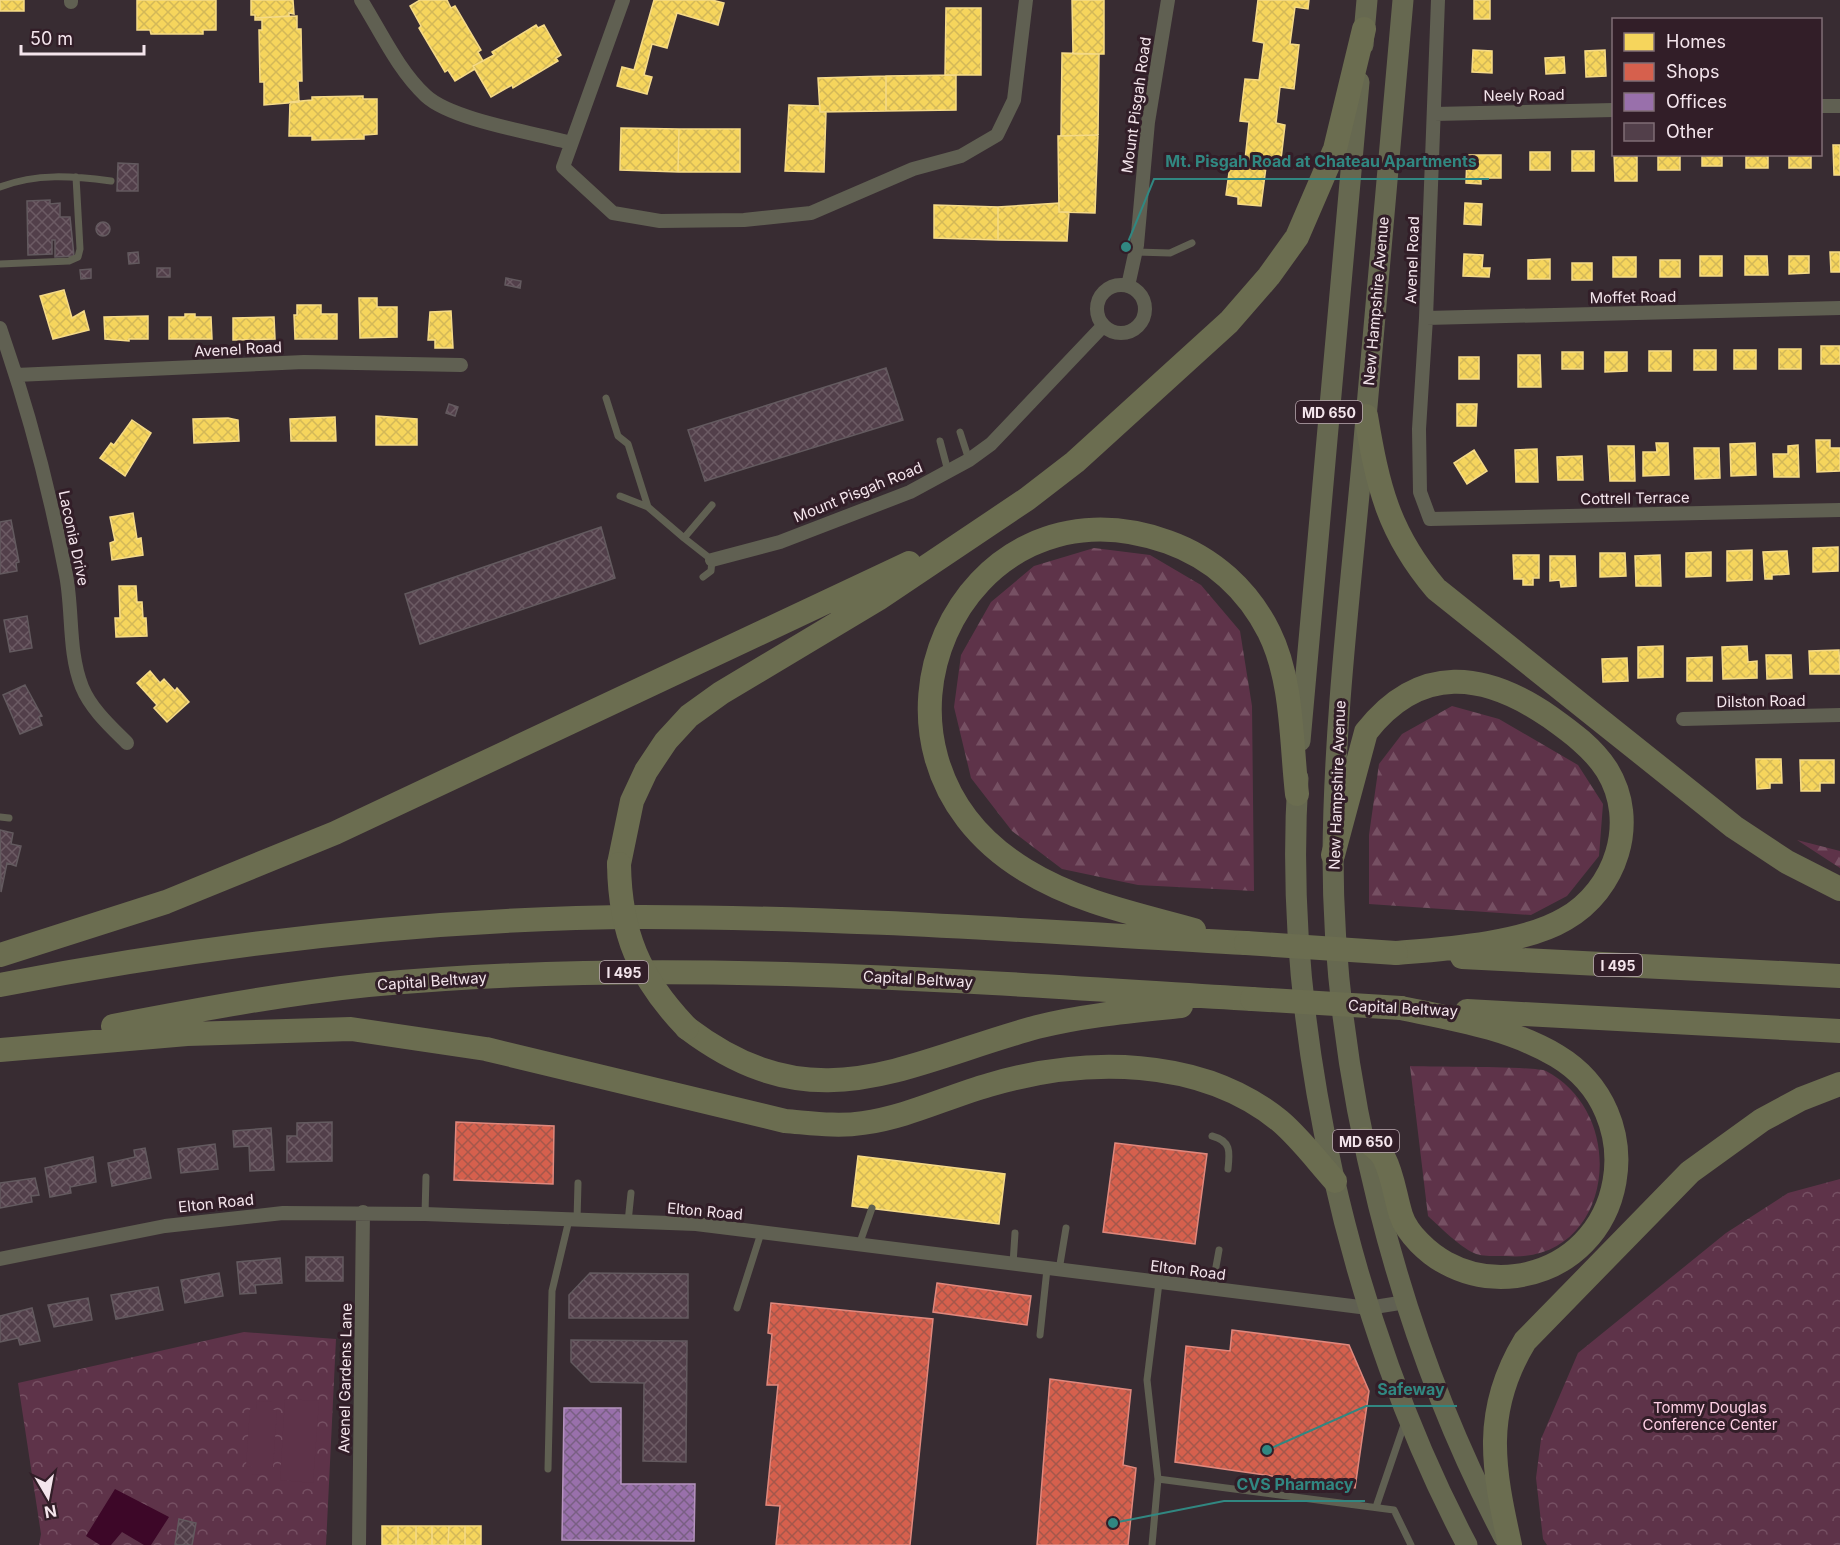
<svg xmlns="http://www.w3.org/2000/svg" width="1840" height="1545" font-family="Inter,sans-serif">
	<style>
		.forest { fill: url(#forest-firs) }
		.park { fill: url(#park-crowns) }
		.pitch { fill: #5e3349 }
		.water { fill: #3d0728 }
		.homes { fill: url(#homes-cross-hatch); stroke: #f5da87; stroke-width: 1.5 }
		.shops { fill: url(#shops-cross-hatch); stroke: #df887d; stroke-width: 1.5 }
		.offices { fill: url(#offices-cross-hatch); stroke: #b493be; stroke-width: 1.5 }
		.building { fill: url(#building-cross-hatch); stroke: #635a5f; stroke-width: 1.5 }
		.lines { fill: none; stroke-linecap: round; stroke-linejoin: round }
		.lane { stroke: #606052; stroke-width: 7 }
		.street { stroke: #606052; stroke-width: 14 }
		.primary { stroke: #666850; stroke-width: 21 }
		.highway { stroke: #6b6d50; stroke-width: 24 }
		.highway-bridge { stroke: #6b6d50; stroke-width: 24 }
		.labels { text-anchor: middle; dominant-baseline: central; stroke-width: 6; stroke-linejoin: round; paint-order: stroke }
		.shield { fill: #321e28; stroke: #baa9b1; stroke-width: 1.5 }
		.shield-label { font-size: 14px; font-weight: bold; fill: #f4e5ec }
		.street-label { font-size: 15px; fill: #f4e5ec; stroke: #321e28 }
		.park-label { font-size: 15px; fill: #fed0e5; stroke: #321e28 }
		.leader { fill: none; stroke: #318781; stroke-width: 2 }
		.callout-dot { fill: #318781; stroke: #321e28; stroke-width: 2 }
		.callout-label { font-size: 16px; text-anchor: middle; font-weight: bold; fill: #318781; stroke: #321e28; stroke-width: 6; stroke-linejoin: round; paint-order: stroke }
	</style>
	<defs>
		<pattern id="forest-firs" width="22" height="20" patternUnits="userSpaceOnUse" patternTransform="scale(1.5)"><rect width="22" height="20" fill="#5e3349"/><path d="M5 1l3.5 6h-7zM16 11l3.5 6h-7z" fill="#765063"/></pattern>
		<pattern id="park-crowns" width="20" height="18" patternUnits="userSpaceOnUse" patternTransform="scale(1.5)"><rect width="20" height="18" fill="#5e3349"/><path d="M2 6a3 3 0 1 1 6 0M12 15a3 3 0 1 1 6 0" fill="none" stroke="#765063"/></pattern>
		<pattern id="homes-cross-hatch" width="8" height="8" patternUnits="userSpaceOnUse" patternTransform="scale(1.5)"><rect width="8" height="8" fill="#f6d55c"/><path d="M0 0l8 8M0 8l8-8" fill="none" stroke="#d3b858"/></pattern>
		<pattern id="shops-cross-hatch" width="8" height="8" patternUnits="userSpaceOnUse" patternTransform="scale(1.5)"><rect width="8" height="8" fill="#d6604d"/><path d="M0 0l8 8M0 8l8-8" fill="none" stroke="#a5574b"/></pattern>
		<pattern id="offices-cross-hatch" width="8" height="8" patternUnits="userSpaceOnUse" patternTransform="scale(1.5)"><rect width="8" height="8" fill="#9970ab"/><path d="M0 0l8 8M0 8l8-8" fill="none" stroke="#795f83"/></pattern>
		<pattern id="building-cross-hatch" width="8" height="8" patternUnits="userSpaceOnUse" patternTransform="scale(1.5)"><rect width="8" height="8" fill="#523f4a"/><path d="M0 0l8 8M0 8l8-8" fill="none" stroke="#6c5b64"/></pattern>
	</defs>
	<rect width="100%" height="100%" fill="#382c32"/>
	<path class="forest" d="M1094 548 1150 555 1201 585 1240 631 1252 706 1254 891 1138 885 1062 869 1012 831 971 778 954 707 961 655 991 602 1034 566Z
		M1452 706 1499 719 1578 765 1603 804 1599 856 1567 896 1531 915 1369 904V835L1379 764 1402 734Z
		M1797 840 1840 851V868Z
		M1410 1066C1431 1067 1535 1066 1546 1071 1632 1116 1612 1265 1506 1256 1497 1256 1482 1257 1474 1253 1460 1247 1440 1227 1428 1216Z"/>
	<path class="park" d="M1840 1179V1545H1547L1543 1539 1536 1478 1541 1439 1578 1353 1726 1233 1788 1193Z
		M244 1332 336 1339 326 1545H39L41 1534 18 1383Z"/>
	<path class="pitch" d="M285 1399 319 1401 313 1483 280 1480Z
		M257 1401 272 1402V1410H277L273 1468H267V1475L252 1474V1467L246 1466 250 1409H256Z"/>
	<path class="water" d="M115 1489 169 1517 151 1545H144L122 1532 111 1545H100L86 1536Z"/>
	<path class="homes" d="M0 0H24V11H0Z
		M137 0H216V30H203V34H151L150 30H137Z
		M251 0H293L294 14 289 13V16L255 18V15H251Z
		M420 0H447L451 8 455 6 481 50 478 52 483 61 473 66 475 69 455 81 448 70 445 72 419 28 421 26 410 6Z
		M654 0H712L724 3 718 25 677 13 667 48 652 44 644 75 652 77 647 94 617 86 622 67 634 70Z
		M1072 0H1104V54H1073Z
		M1258 0H1309L1308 9 1295 7 1290 44 1299 45 1294 89 1280 87 1276 123 1285 125 1280 168 1266 167 1261 206 1238 204V197L1226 195 1231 158 1245 160 1249 122 1240 121 1245 79 1259 80 1264 43 1253 41Z
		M1474 0H1490V19H1474Z
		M946 8H981V75H945Z
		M297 16V29H301L302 81H298L299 102 264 105V82H260L259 30H262V20H255V18Z
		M536 25 538 28 544 25 561 55 556 58 558 61 513 88 512 85 491 97 473 66 494 55 492 52Z
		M1473 50 1492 51V73L1472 72Z
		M1605 50 1606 76 1586 77 1585 51Z
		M1062 53 1099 54 1098 135 1061 136Z
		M1564 57 1565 73 1546 74 1545 58Z
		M956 75V110L886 111V76Z
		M886 76V111L820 112 818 78Z
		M363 96V99H377V134L364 135V139L312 140V136H289L290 102 312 100V97Z
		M789 105 820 106V112H826L824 172 785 171Z
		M621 128 679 129 678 172 620 170Z
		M679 129H740V172H678Z
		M1098 135 1095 213 1059 212 1058 136Z
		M1833 145H1840V175H1834Z
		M1572 151H1594V171H1572Z
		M1530 152H1550V170H1530Z
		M1614 154H1637V181H1615Z
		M1658 154H1680V170H1658Z
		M1702 154H1722V166H1702Z
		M1746 154H1768V168H1746Z
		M1789 154H1811V168H1789Z
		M1467 155H1501V178H1481V184L1466 183Z
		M1059 203V212H1069L1067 241 998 240V207Z
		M1465 203 1482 204 1481 225 1464 224Z
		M934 205 998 207V240L934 238Z
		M1830 252H1840V272H1831Z
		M1464 254 1483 255 1482 268H1490L1489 277 1463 276Z
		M1700 256H1722V276H1700Z
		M1745 256H1767L1768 275H1745Z
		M1789 256H1809V273L1789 274Z
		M1613 257H1636V277H1613Z
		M1550 259V279H1528V260Z
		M1660 260H1680V277H1660Z
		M1572 263H1592V280H1572Z
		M64 290 72 318 84 311 89 330 53 339 40 296Z
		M359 298H377V307H397V337L360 338Z
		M297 305H321V314H337V339H295L294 315H297Z
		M451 311 453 348H435V340H428L430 312Z
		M185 314H195V317H211L212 339H169V317H185Z
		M148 316V339H129V341L105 339 104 317Z
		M274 317 275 339 233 340V318Z
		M1821 346H1840V364H1821Z
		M1779 349H1801V369H1779Z
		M1694 350H1716V370H1694Z
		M1734 350H1756V369H1734Z
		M1649 351H1671V371H1649Z
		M1562 352H1583V369H1562Z
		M1605 352H1627V371L1605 372Z
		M1518 355H1540L1541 387H1518Z
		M1459 357H1479V379H1459Z
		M1457 404H1477L1476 426H1457Z
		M376 416 417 419V445H376Z
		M335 417 336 441H291L290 419Z
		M228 418 238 420 239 441 194 443 193 419Z
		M132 420 151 433 125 476 100 458 111 443 114 445Z
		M1816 440H1830V448H1840V471L1817 472Z
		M1656 443H1668L1669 475 1643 476V452H1657Z
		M1755 443 1756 475 1731 476 1730 444Z
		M1798 445 1799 477H1774L1773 454H1788V446Z
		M1608 446H1634L1635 481H1610Z
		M1694 448H1719L1720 478 1695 479Z
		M1537 449 1538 482H1516L1515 450Z
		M1474 450 1487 471 1467 484 1454 463Z
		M1582 456 1583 480H1558L1557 457Z
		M133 513 137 539 141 538 143 555 112 560 110 543 115 541 110 517Z
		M1838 547V571L1813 572V548Z
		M1752 550V580L1727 581V551Z
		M1787 551 1789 574 1772 575V579H1765L1763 552Z
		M1711 552V576L1686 577V553Z
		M1600 553H1625L1626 576 1600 577Z
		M1513 555H1539V578H1533V585H1523V579H1514Z
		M1660 555 1661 586H1636L1635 556Z
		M1550 556H1575L1576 586 1561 587 1560 580 1550 581Z
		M119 586H136L137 602H142L143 618H146L147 636 116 637 115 618H120Z
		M1663 646V677L1638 678V647Z
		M1747 646 1748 662 1757 661V678L1723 679 1722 647Z
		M1839 650 1840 674H1810L1809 651Z
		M1766 655H1791L1792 678 1767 679Z
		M1712 657V681H1687V658Z
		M1627 658 1628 681 1603 682 1602 659Z
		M150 671 160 683 164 679 175 691 177 688 189 702 167 722 154 708 157 705 137 683Z
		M1756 759H1781L1782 783H1770V788L1757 789Z
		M1800 760H1834V783H1820V791H1801Z
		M858 1156 1005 1174 999 1224 852 1206Z
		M382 1526H398V1545H382Z
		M398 1526H416V1545H398Z
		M416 1526H432V1545H416Z
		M432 1526H449L448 1545H432Z
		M449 1526H465V1545H448Z
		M465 1526H481V1545H465Z"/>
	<path class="shops" d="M456 1122 554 1126 553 1184 454 1180Z
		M1115 1143 1207 1154 1195 1244 1103 1232Z
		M937 1283 1031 1296 1027 1325 933 1312Z
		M771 1303 933 1319 910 1545H776L780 1506 766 1505 778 1385H767L772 1334 768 1333Z
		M1232 1330 1349 1345 1369 1391 1355 1488 1175 1462 1186 1346 1230 1351Z
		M1050 1379 1131 1390 1123 1465 1136 1468 1128 1545H1037Z"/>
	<path class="offices" d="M564 1408H621V1484H695L694 1541 562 1540Z"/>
	<path class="building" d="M118 163 138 164V191H117Z
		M50 200V204L60 203V217H70L74 256 55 257V240H52V254L28 255 27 201Z
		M96 229a7 7 0 1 1 14 0a7 7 0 1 1-14 0Z
		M138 252 139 263 129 264 128 253Z
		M157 268H170V277H157Z
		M91 269V278L81 279 80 270Z
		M506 278 521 281 520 288 505 285Z
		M886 368 903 420 705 481 688 430Z
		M449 404 458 407 455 416 446 413Z
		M11 520 19 562 16 563 17 571 0 574V522Z
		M601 527 615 578 420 644 405 594Z
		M27 616 32 648 10 652 4 620Z
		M25 685 42 716 39 717 42 725 20 734 3 695Z
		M0 830 13 833 11 844 21 846 16 866 7 863 1 892Z
		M332 1122V1161L287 1162V1136H297V1123Z
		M271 1128 274 1170 250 1171 249 1146 234 1147 233 1131Z
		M215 1144 218 1169 181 1173 178 1149Z
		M145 1148 151 1178 112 1186 108 1163 135 1157 134 1150Z
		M93 1157 96 1182 70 1187 71 1193 50 1197 45 1168Z
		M35 1178 39 1195 31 1196 32 1202 0 1208V1183Z
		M306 1257H343V1281H306Z
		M280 1258 282 1283 255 1285 256 1293 240 1294 237 1262Z
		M219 1273 223 1296 185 1303 181 1280Z
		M590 1273 688 1274V1318H569V1295Z
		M158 1287 163 1310 116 1319 111 1295Z
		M88 1298 92 1320 54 1327 48 1305Z
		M32 1308 40 1341 20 1345 18 1338 0 1342V1316Z
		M571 1340 687 1341 686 1462 643 1461 644 1383 591 1382 571 1362Z
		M179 1519 196 1523 192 1545H175Z"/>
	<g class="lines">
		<path class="lane" d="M0 187C37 173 72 176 111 181
			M1136 252 1170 253 1192 243
			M0 264 69 261 78 257 80 249 76 177
			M606 398 618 436 628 444 648 507
			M960 432 969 460
			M940 441 948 471
			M620 496 648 507 684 538
			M703 577 711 571 712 560 684 538 712 505
			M0 817 9 818
			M1212 1136C1231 1141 1230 1151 1228 1169
			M425 1214 426 1177
			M577 1220 578 1183
			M628 1222 631 1193
			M859 1245 872 1208
			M1013 1264 1015 1233
			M1059 1270 1066 1228
			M1159 1283 1147 1380 1158 1479 1394 1510 1411 1545
			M1212 1289 1219 1250
			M737 1308 761 1233
			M1040 1335 1047 1269
			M548 1469 552 1291 569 1220
			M1376 1507 1405 1422
			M1152 1545 1158 1479"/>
		<path class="street" d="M71 0V2
			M361 0C381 32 398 70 426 96 452 120 535 133 571 143
			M623 0 563 167 613 213 660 221 744 220 811 213 913 169 961 156 997 135 1014 100 1026 0
			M1438 0 1426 318 1419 429 1420 492 1430 519 1840 510
			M1820 106H1840
			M1434 114 1614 110
			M1097 309a24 24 0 1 1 48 0a24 24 0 1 1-48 0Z
			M1128 286 1137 245 1148 122 1168 0
			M1426 318 1840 308
			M0 328C28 408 50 492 66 575 73 611 68 652 82 687 91 709 111 727 127 743
			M16 375 304 362 461 365
			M712 560 780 542 910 492 969 460 991 444 1103 326
			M1683 719 1840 715
			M0 1259 165 1226 283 1213 425 1214 696 1224 1368 1308 1406 1302
			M359 1545 363 1212"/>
		<path class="primary" d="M1403 0C1389 154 1376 309 1362 463 1350 593 1334 724 1333 855 1333 1082 1398 1337 1504 1537
			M1363 45 1367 0
			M1300 741 1359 82
			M1298 778C1282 1028 1350 1324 1467 1545"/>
		<path class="highway" d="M1366 416C1378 487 1388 532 1436 589L1734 827 1787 862 1840 889
			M1333 855 1366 732C1420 663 1485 672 1550 717 1571 732 1593 748 1607 770 1639 822 1616 890 1565 919 1523 944 1445 949 1396 953
			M619 864 632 801 646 771 666 741 689 716 721 693 878 599 1027 499 1075 462 1229 322 1269 276 1297 237 1335 149 1364 29
			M1194 930C1136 914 1077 902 1025 870 832 752 959 467 1168 542 1213 558 1248 590 1269 632 1293 680 1291 742 1297 794
			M0 955 166 902 335 833 909 563
			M1462 957 1840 976
			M0 985C212 944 427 918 643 917 844 917 1045 932 1246 943
			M1467 1011 1840 1031
			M113 1026C197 1010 282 994 368 985 663 957 957 981 1252 999
			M687 1028C815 1125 902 1064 1037 1027 1084 1015 1133 1011 1181 1006
			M0 1050 187 1034 351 1029 486 1049 785 1121C811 1123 837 1127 863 1123 907 1117 947 1097 989 1085 1084 1057 1200 1056 1280 1121 1301 1139 1317 1161 1335 1181
			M1365 1139C1371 1145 1381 1151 1384 1158 1393 1175 1395 1196 1401 1215 1407 1234 1429 1254 1446 1263 1468 1275 1491 1279 1516 1276 1629 1260 1652 1113 1557 1056 1510 1028 1454 1019 1401 1008
			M1510 1545C1493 1468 1482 1412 1525 1341L1690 1172 1762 1120 1801 1099 1840 1084"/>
		<path class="highway-bridge" d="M619 864C620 933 639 978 687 1028
			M1246 943 1396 953
			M1252 999 1401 1008"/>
	</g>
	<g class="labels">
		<g class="shield">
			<rect x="1296" y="401" width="66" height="22" rx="4.5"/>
			<rect x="1594" y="954" width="48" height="22" rx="4.5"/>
			<rect x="600" y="961" width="48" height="22" rx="4.5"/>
			<rect x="1333" y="1130" width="66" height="22" rx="4.5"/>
		</g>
		<g class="shield-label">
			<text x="1329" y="412">MD 650</text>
			<text x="1618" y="965">I 495</text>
			<text x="624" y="972">I 495</text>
			<text x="1366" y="1141">MD 650</text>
		</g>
		<g class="street-label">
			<text transform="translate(1524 95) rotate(-1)">Neely Road</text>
			<text transform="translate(1136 105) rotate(-82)">Mount Pisgah Road</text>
			<text transform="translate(1412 260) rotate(-88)">Avenel Road</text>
			<text transform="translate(1633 297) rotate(-1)">Moffet Road</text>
			<text transform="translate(1376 301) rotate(-85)">New Hampshire Avenue</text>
			<text transform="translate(238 349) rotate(-3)">Avenel Road</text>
			<text transform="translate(858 492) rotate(-22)">Mount Pisgah Road</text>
			<text transform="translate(1635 498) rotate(-1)">Cottrell Terrace</text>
			<text transform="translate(74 538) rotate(78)">Laconia Drive</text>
			<text transform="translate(1761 701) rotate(-1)">Dilston Road</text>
			<text transform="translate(1337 785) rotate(-88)">New Hampshire Avenue</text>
			<text transform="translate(918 979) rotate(3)">Capital Beltway</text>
			<text transform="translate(432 981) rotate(-4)">Capital Beltway</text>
			<text transform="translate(1403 1008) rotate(3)">Capital Beltway</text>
			<text transform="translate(216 1203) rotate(-6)">Elton Road</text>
			<text transform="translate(705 1211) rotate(5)">Elton Road</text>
			<text transform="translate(1188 1270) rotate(7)">Elton Road</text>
			<text transform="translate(345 1378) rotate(-89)">Avenel Gardens Lane</text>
		</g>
		<g class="park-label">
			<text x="1710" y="1407">Tommy Douglas<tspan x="1710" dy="17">Conference Center</tspan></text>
		</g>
	</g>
	<path class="leader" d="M1126 247L1154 179H1489M1267 1450L1366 1406H1457M1113 1523L1224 1501H1365"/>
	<g class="callout-dot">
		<circle cx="1126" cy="247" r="6"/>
		<circle cx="1267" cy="1450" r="6"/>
		<circle cx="1113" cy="1523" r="6"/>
	</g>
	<g class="callout-label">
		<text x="1321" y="167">Mt. Pisgah Road at Chateau Apartments</text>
		<text x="1411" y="1395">Safeway</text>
		<text x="1295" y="1490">CVS Pharmacy</text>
	</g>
	<rect x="1612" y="18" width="210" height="138" fill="#321e28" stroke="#806e76" stroke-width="1.5"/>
	<rect x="1624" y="33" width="30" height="18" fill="#f6d55c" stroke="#806e76" stroke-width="1.5"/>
	<text x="1666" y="48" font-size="18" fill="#f4e5ec">Homes</text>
	<rect x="1624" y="63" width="30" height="18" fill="#d6604d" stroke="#806e76" stroke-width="1.5"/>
	<text x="1666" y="78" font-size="18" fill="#f4e5ec">Shops</text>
	<rect x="1624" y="93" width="30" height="18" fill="#9970ab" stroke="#806e76" stroke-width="1.5"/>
	<text x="1666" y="108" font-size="18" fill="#f4e5ec">Offices</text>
	<rect x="1624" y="123" width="30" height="18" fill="#523f4a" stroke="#806e76" stroke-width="1.5"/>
	<text x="1666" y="138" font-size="18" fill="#f4e5ec">Other</text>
	<g transform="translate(48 1497) rotate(170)" stroke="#321e28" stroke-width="4.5" paint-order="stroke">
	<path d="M0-4.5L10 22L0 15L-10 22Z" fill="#f4e5ec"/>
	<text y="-9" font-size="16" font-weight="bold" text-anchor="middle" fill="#f4e5ec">N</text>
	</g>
	<path d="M21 45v9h123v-9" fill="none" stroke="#f4e5ec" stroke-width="3"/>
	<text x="30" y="45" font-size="18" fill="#f4e5ec" stroke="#321e28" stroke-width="4.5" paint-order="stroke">50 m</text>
</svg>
